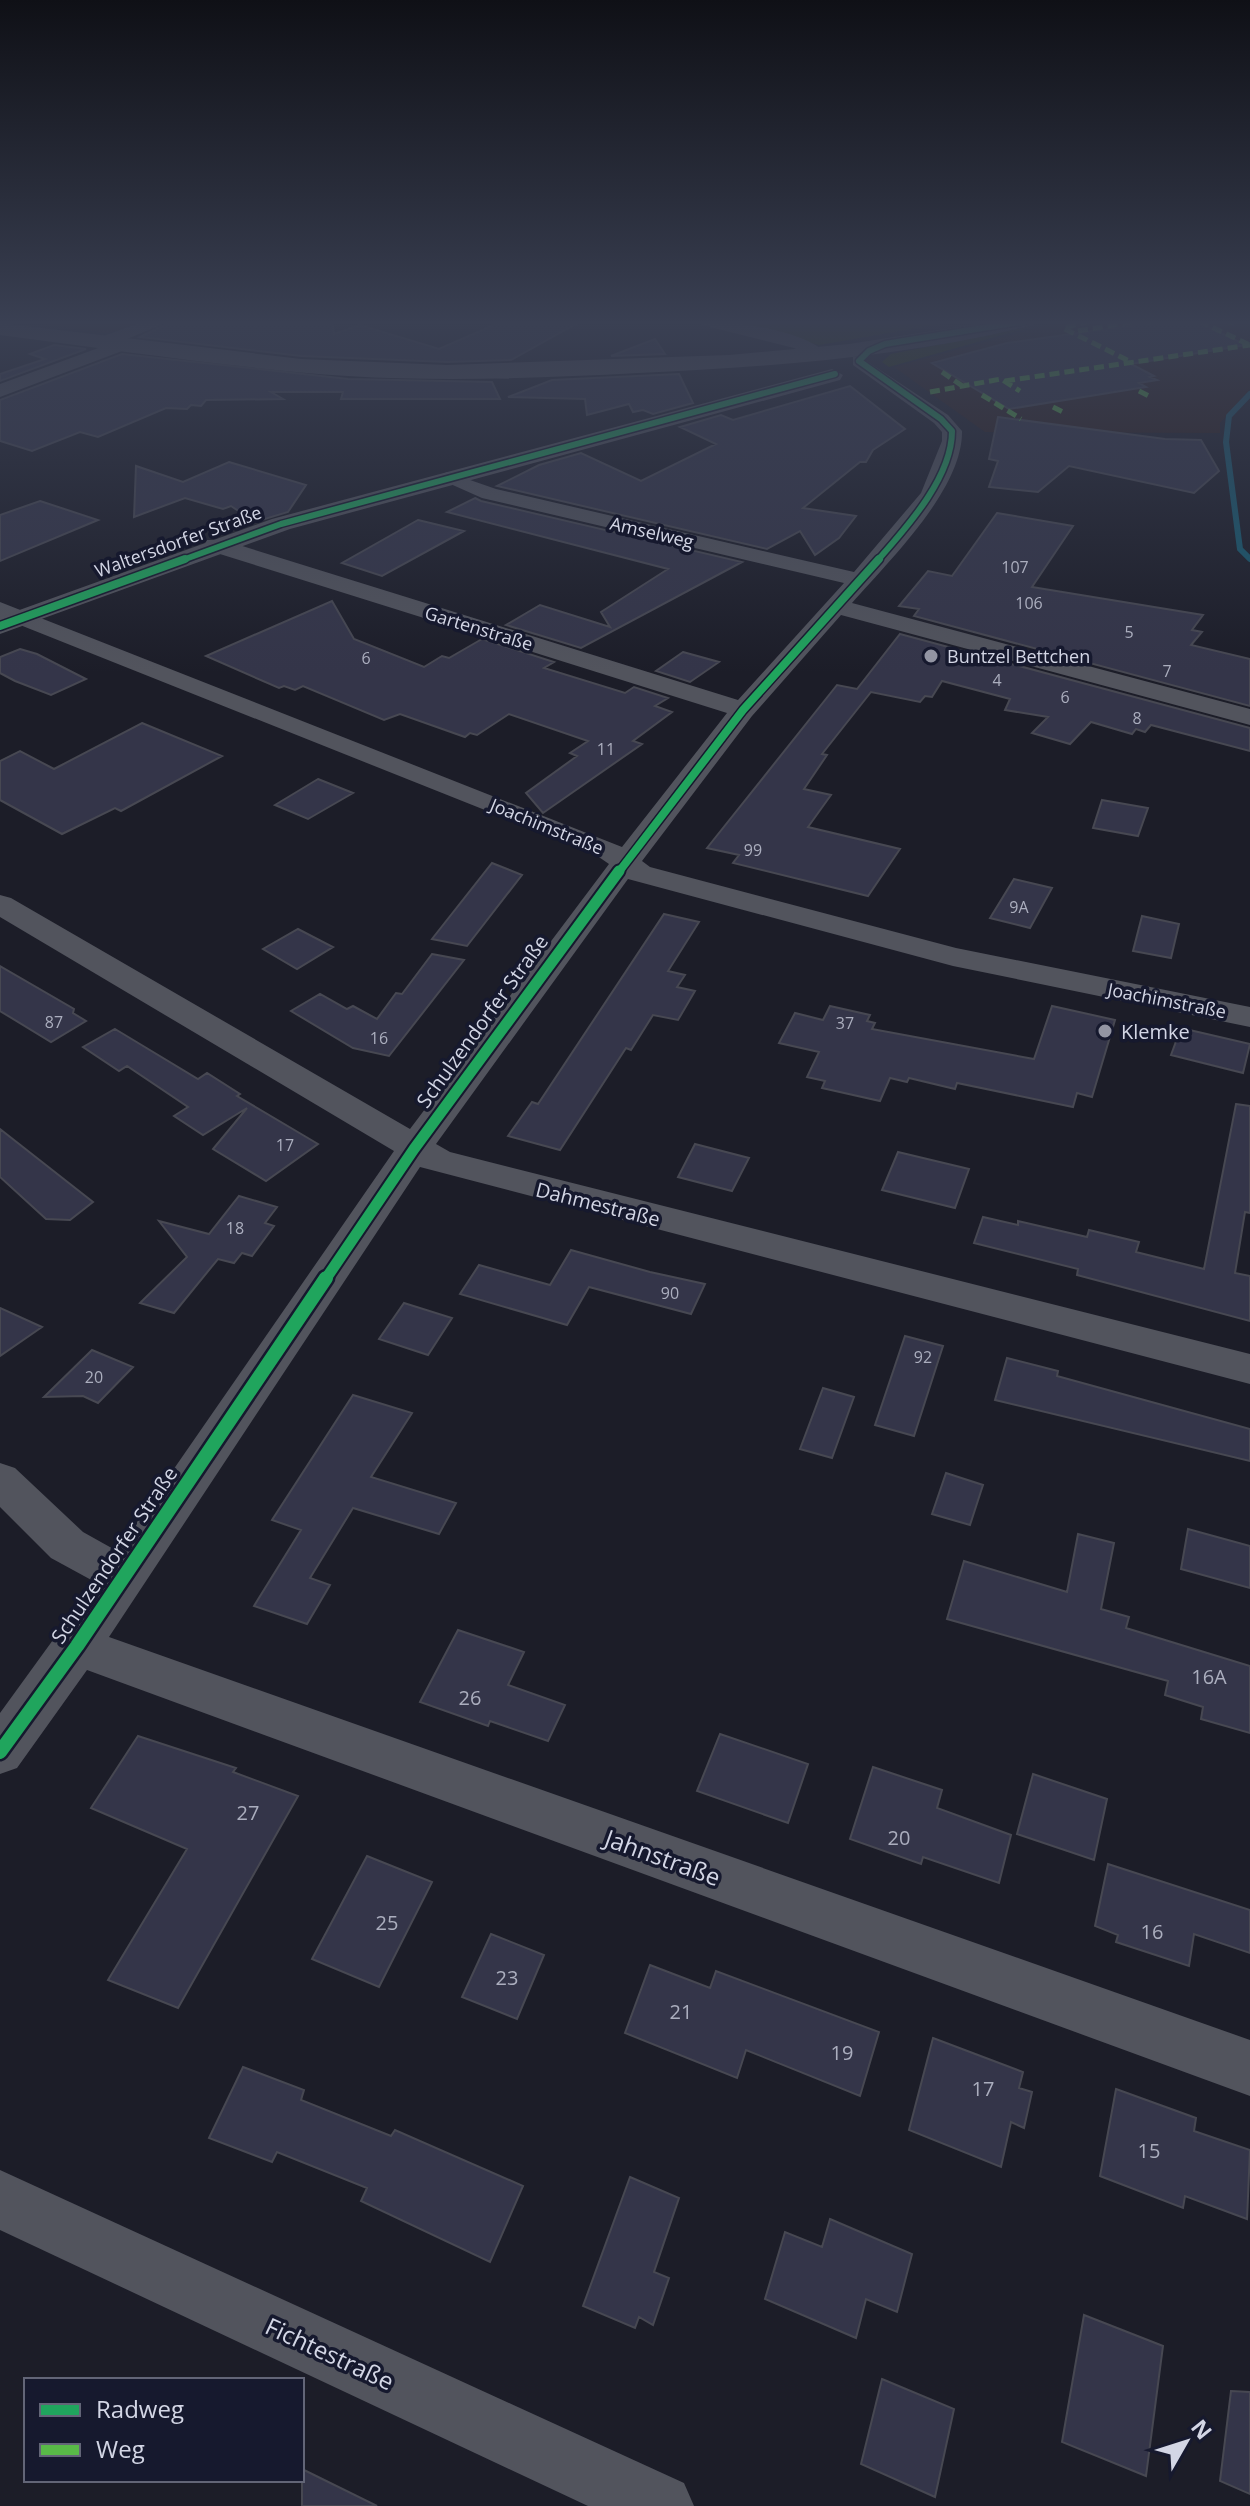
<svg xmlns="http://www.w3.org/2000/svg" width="1250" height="2506" font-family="'Open Sans',sans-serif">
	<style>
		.education { fill: #2c1d1c }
		.green { fill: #2c3c05 }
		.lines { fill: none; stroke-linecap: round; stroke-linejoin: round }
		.stream { stroke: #175a70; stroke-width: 6 }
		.building { fill: #343549; stroke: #474852; stroke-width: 2 }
		.minor { fill: #52545d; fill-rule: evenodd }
		.tertiary { fill: #52545d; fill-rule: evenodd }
		.quiet { stroke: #58b947; stroke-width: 5; stroke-dasharray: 10 5; stroke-linecap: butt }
		.cycleway-far3-casing { stroke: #16192e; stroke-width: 9 }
		.cycleway-far2-casing { stroke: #16192e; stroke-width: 11 }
		.cycleway-far1-casing { stroke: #16192e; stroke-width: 15 }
		.cycleway-casing { stroke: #16192e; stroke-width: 19 }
		.cycleway-far3 { stroke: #20a55d; stroke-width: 6 }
		.cycleway-far2 { stroke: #20a55d; stroke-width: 8 }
		.cycleway-far1 { stroke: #20a55d; stroke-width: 11 }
		.cycleway { stroke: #20a55d; stroke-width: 14 }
		.poi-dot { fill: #9395a3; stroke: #16192e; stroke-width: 3 }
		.labels { text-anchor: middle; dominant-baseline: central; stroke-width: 7; stroke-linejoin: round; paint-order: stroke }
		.number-label { font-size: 16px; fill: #abaebe }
		.far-street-label { font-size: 18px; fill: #d3d6e5; stroke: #16192e }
		.far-poi-label { font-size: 18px; fill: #d3d6e5; stroke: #16192e; text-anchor: start }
		.street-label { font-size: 20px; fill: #d3d6e5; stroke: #16192e }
		.poi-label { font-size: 20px; fill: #d3d6e5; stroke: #16192e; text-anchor: start }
		.near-number-label { font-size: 20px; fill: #abaebe }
		.near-street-label { font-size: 24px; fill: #d3d6e5; stroke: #16192e }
	</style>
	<rect width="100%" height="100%" fill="#1c1d28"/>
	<path class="education" d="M18 321H147L108 333Z
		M1062 321H1250V389L1220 423V433L985 432 894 367Z"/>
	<path class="green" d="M726 321H958L819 345Z
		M1034 326 889 367 882 362 891 354Z"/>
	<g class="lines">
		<path class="stream" d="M1250 394 1229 416 1226 442 1240 549 1250 559"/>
	</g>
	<path class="building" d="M173 321H332L334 334 360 325 439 349 503 321H581L511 360 447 362 301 356 140 337Z
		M1165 321H1196L1246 345 1131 364 1154 376 1150 377 1157 380 1139 383 1146 387 1009 409 932 363 1007 343Z
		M655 339 665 354 611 356Z
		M54 345 86 349 0 381V374L45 359 30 354Z
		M122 354 348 379 492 382 500 399H341L343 392H271L283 399 206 400 201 406 191 405 187 409 166 408 98 437 80 432 32 451 0 441V400Z
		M679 374 693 403 653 414 643 410 633 412 629 404 587 415 585 399 508 397 552 380Z
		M850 386 905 429 873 450 866 462H860L803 508 856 516 839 538 815 555 800 531 767 549 497 486 539 465 581 453 641 481 716 444 680 427 721 415 733 420Z
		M998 417 1165 439 1201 440 1219 471 1194 493 1069 466 1038 492 989 487 998 461 989 459Z
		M229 462 306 485 288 512 255 522 231 506 223 509 185 498 134 517 136 466 183 482Z
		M475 498 481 501 742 562 581 648 506 625 540 605 610 627 601 612 668 569 447 512Z
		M40 501 98 520 0 561V515Z
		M997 513 1073 526 1032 587 1203 615 1192 630 1202 632 1191 645 1250 659V706L914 616 919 609 899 606 928 571 952 576Z
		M418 520 464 531 382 576 342 563Z
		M332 601 354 639 424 667 442 656 449 658 482 639 554 662 544 668 625 693 634 687 668 698 655 706 672 712 633 741 642 744 543 813 526 793 577 756 570 753 588 741 509 714 477 735 470 733 465 737 400 714 384 720 303 686 295 690 284 686 279 688 206 656Z
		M900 634 1250 728V751L1151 725 1145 732 1136 729 1132 734 1091 722 1070 744 1032 733 1048 717 1005 710 1010 699 942 681 932 697 925 696 920 702 871 692 822 754 827 755 804 789 831 795 808 827 900 849 868 896 733 863 739 855 707 848 837 685 857 689Z
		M20 649 37 654 86 679 51 695 15 681 0 673V657Z
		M683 652 719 662 690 682 656 671Z
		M142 723 222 756 121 811 115 808 62 834 0 800V761L20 751 54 769Z
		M318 779 353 793 308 819 275 805Z
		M1102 800 1148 808 1138 836 1093 828Z
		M492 863 522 875 467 946 432 939Z
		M1014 879 1052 888 1030 928 990 918Z
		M664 914 699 922 668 971 685 975 677 987 695 991 678 1020 653 1015 631 1050 626 1048 560 1150 508 1136 532 1102 538 1104Z
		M1142 916 1179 924 1171 958 1133 951Z
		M298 929 333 947 297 969 263 949Z
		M432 954 464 960 389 1056 353 1048 291 1011 320 994 347 1009 353 1006 377 1019 396 993 402 994Z
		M0 966 74 1009 73 1013 86 1021 51 1042 0 1011Z
		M830 1006 870 1015 867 1021 875 1023 872 1029 1034 1059 1052 1006 1115 1020 1092 1097 1077 1093 1073 1107 957 1083 955 1089 909 1078 907 1082 890 1078 880 1101 822 1088 825 1081 807 1077 819 1052 779 1043 795 1013 823 1020Z
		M1181 1028 1250 1044 1243 1073 1171 1055Z
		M115 1029 198 1079 207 1073 240 1094 237 1096 318 1144 266 1181 213 1149 247 1108 203 1135 174 1116 188 1107 127 1066 119 1071 83 1047Z
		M1236 1104 1250 1106V1213L1245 1212 1235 1273 1250 1276V1321L1077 1275 1078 1269 974 1243 983 1217 1018 1225V1221L1087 1237 1089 1230 1139 1242 1136 1252 1204 1269Z
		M0 1129 93 1202 70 1220 46 1219 0 1177Z
		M695 1144 749 1158 732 1191 678 1177Z
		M898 1152 969 1169 955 1208 882 1190Z
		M239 1196 277 1207 265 1223 274 1226 252 1256 242 1253 234 1263 218 1259 174 1313 140 1303 187 1257 159 1221 209 1234Z
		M571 1250 650 1272 705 1284 691 1314 589 1287 567 1325 460 1294 479 1265 550 1285Z
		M404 1303 452 1318 428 1355 379 1339Z
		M0 1308 42 1327 0 1356Z
		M905 1336 943 1346 914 1436 875 1425Z
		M92 1350 133 1367 98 1403 83 1396 44 1397Z
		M1007 1358 1058 1371 1057 1376 1250 1429V1461L995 1400Z
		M823 1388 854 1397 832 1458 800 1449Z
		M353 1395 412 1413 371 1477 456 1503 439 1534 353 1508 310 1578 330 1585 307 1624 254 1606 301 1530 272 1520Z
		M946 1473 983 1485 970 1525 932 1514Z
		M1188 1529 1250 1546V1588L1181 1569Z
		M1078 1534 1114 1543 1101 1609 1129 1617 1126 1628 1250 1666V1733L1201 1719 1203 1707 1165 1695 1168 1681 947 1619 964 1561 1067 1592Z
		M458 1630 524 1652 508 1685 565 1705 548 1741 490 1721 488 1726 420 1702Z
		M720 1734 808 1764 788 1823 697 1791Z
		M138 1736 236 1768 233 1772 298 1796 178 2008 108 1980 187 1849 91 1808Z
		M873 1767 942 1790 937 1808 1011 1835 999 1883 923 1857 921 1864 850 1839Z
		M1033 1774 1107 1799 1094 1860 1017 1834Z
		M367 1856 432 1882 379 1987 312 1959Z
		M1108 1864 1250 1910V1953L1194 1934 1189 1966 1116 1942 1118 1935 1095 1926Z
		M491 1934 544 1955 517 2019 462 1997Z
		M650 1965 710 1988 716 1971 879 2032 860 2096 746 2050 737 2078 625 2033Z
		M933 2038 1023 2072 1019 2088 1032 2092 1024 2128 1011 2122 1001 2167 909 2130Z
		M243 2067 304 2090 301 2100 391 2136 395 2130 523 2186 490 2262 361 2201 367 2188 277 2152 272 2162 209 2138Z
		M1116 2089 1196 2118 1194 2131 1250 2150 1247 2219 1185 2196 1183 2208 1100 2176Z
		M630 2177 679 2198 654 2272 669 2278 653 2325 639 2317 635 2328 583 2306Z
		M830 2219 912 2254 897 2312 866 2299 856 2338 765 2299 785 2232 822 2247Z
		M1084 2315 1163 2346 1146 2476 1062 2442Z
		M882 2379 954 2409 935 2497 861 2464Z
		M1231 2391 1250 2392V2494L1220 2481Z
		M302 2469 377 2506H302Z"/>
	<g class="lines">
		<path class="minor" d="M145 321H170L127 339 133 344 130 348 0 397V384L101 347 95 342 98 338Z
			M699 321C728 320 804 330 824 352L815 357 794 348 702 325Z
			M859 356 948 415 962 431C963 489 889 561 852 603L1250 709V725L841 615 752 716 642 861 650 867 956 948 1250 1007V1027L953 966 628 879 436 1144 450 1152 1250 1354V1384L420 1167 109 1637 1250 2040V2096L87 1670 17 1768 0 1774V1713L95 1582 51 1558 0 1507V1463L15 1468 83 1532 117 1551 394 1151 0 917V895L11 898 410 1129 609 864 593 853 0 617V602L622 847 727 713 207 550 204 545 207 540H223L738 700 844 583 482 498 437 478 447 472 496 489 854 572 921 493 942 441V432L934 423 853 365V357Z
			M0 2170 684 2483 694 2506H588L0 2230Z"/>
		<path class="tertiary" d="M996 321H1036L1033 325C905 357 769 367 638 373 542 378 444 382 348 376 231 368 116 350 0 335V323L301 359 447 365 729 355 849 344Z
			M832 369 843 375 840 380 290 529 0 634V617L272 519Z"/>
		<path class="quiet" d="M1090 321 1063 328 1133 363
			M1199 321 1250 345
			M1226 321 1234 323
			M1147 322 1156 321
			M1078 331 1137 321
			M942 372 964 387
			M1005 381 1250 345
			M1139 391 1151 397
			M930 392 1001 379 1020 391
			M982 395 1021 419
			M1053 407 1065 413"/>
		<g class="cycleway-far3-casing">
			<path id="cycleway-far3" d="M180 561 281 524 835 374
				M877 561C906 528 952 478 952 431L941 419 859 361 869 351 885 344 1026 321"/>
		</g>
		<g class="cycleway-far2-casing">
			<path id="cycleway-far2" d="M0 626 185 559
				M618 873 743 710 879 559"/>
		</g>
		<g class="cycleway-far1-casing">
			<path id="cycleway-far1" d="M325 1280 414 1149 619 871"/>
		</g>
		<g class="cycleway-casing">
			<path id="cycleway" d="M0 1752 77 1646 326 1278"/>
		</g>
		<use href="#cycleway-far3" class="cycleway-far3"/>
		<use href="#cycleway-far2" class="cycleway-far2"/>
		<use href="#cycleway-far1" class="cycleway-far1"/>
		<use href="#cycleway" class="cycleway"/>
	</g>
	<linearGradient id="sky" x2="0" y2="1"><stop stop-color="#0f1016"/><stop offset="0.48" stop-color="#3a4053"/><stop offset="1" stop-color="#3a4053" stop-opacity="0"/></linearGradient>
	<rect width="1250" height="672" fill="url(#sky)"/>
	<g class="poi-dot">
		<circle cx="931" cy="656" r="8"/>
		<circle cx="1105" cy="1031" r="8"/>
	</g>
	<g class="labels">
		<g class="number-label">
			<text x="1015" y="567">107</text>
			<text x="1029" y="603">106</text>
			<text x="1129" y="632">5</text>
			<text x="366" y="658">6</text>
			<text x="1167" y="671">7</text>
			<text x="997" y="680">4</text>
			<text x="1065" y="697">6</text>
			<text x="1137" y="718">8</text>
			<text x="606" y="749">11</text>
			<text x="753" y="850">99</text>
			<text x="1019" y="907">9A</text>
			<text x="54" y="1022">87</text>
			<text x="845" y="1023">37</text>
			<text x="379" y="1038">16</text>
			<text x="285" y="1145">17</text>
			<text x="235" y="1228">18</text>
			<text x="670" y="1293">90</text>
			<text x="923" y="1357">92</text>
			<text x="94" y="1377">20</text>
		</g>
		<g class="far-street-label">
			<text transform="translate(652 532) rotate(13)">Amselweg</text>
			<text transform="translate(178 541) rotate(-20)">Waltersdorfer Straße</text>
			<text transform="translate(479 628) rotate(17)">Gartenstraße</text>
			<text transform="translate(547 826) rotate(22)">Joachimstraße</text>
			<text transform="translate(1167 1000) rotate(11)">Joachimstraße</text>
		</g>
		<g class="far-poi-label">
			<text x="947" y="656">Buntzel Bettchen</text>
		</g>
		<g class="street-label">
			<text transform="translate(482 1021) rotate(-54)">Schulzendorfer Straße</text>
			<text transform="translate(598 1204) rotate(14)">Dahmestraße</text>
			<text transform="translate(114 1555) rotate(-56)">Schulzendorfer Straße</text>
		</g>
		<g class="poi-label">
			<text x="1121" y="1031">Klemke</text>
		</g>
		<g class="near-number-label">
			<text x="1209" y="1676">16A</text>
			<text x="470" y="1697">26</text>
			<text x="248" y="1812">27</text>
			<text x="899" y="1837">20</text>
			<text x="387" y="1922">25</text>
			<text x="1152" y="1931">16</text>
			<text x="507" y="1977">23</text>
			<text x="681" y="2011">21</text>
			<text x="842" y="2052">19</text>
			<text x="983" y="2088">17</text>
			<text x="1149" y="2150">15</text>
		</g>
		<g class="near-street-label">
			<text transform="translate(663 1857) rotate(20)">Jahnstraße</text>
			<text transform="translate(330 2353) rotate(25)">Fichtestraße</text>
		</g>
	</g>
	<rect x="24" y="2378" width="280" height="104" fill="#16192e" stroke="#626577" stroke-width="2"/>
	<rect x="40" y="2404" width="40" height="12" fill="#20a55d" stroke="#626577" stroke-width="2"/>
	<text x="96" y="2418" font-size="24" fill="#d3d6e5">Radweg</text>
	<rect x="40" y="2444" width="40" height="12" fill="#58b947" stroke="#626577" stroke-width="2"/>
	<text x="96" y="2458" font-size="24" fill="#d3d6e5">Weg</text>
	<g transform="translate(1186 2442) rotate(51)" stroke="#16192e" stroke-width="6" paint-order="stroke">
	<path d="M0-6L14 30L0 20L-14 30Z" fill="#d3d6e5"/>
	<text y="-12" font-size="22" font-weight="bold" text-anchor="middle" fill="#d3d6e5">N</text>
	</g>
</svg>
